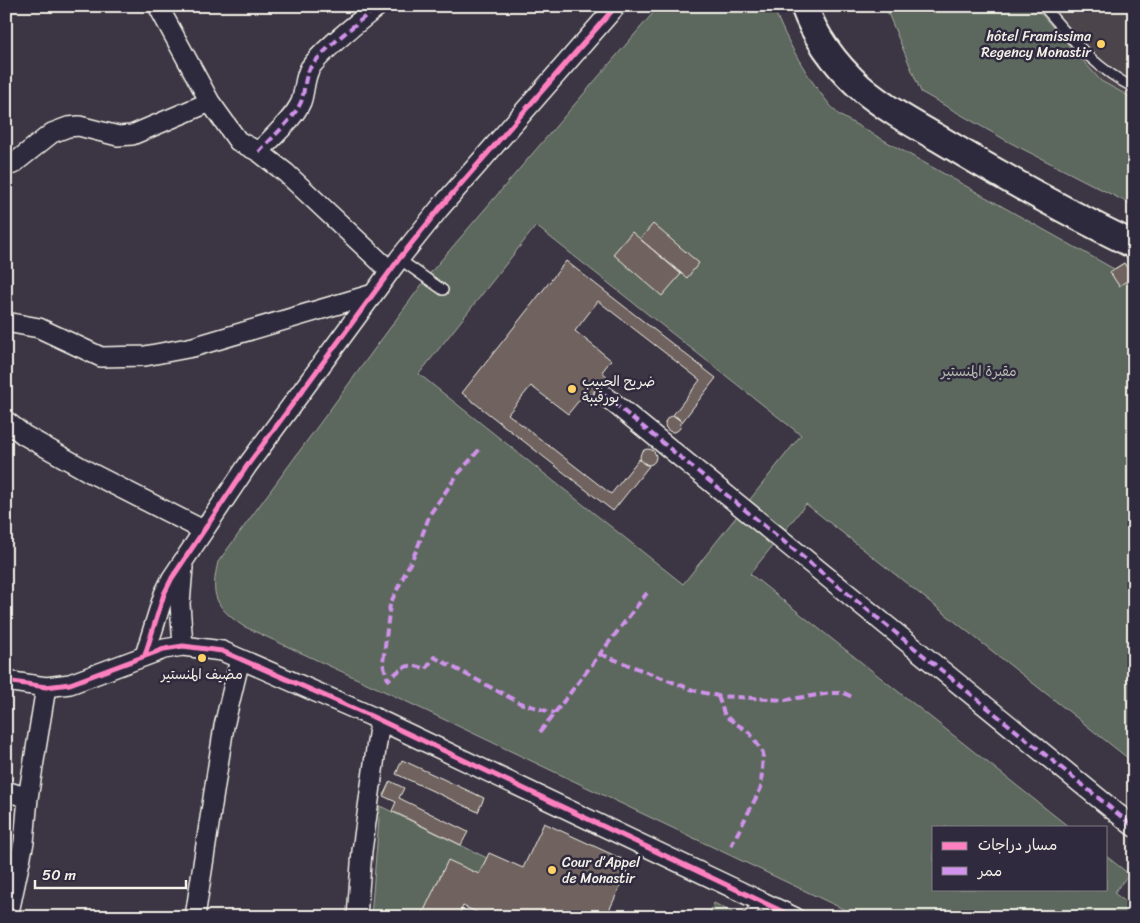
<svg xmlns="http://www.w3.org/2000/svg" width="1140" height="923" font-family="Sriracha,'Playpen Sans Arabic',sans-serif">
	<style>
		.built { fill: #4c444c }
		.green { fill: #5c685d; stroke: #a8aca2; fill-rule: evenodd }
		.building { fill: #70645f; stroke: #f4f1e8 }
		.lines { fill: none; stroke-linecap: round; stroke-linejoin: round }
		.lane-casing { stroke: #f4f1e8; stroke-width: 12 }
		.street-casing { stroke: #f4f1e8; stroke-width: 22 }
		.secondary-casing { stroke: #f4f1e8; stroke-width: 30 }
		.lane { stroke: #2f2a3d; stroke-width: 9 }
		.street { stroke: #2f2a3d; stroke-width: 19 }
		.secondary { stroke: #2f2a3d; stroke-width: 26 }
		.quiet { stroke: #d193ec; stroke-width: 4; stroke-dasharray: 8 4; stroke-linecap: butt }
		.cycleway-casing { stroke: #2f2a3d; stroke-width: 8 }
		.cycleway { stroke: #ff80c0; stroke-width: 5 }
		.poi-dot { fill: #ffd166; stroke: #2f2a3d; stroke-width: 2 }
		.labels { text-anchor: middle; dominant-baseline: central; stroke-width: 5; stroke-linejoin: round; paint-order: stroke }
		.poi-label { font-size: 14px; fill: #f4f1e8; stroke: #2f2a3d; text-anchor: start }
		.park-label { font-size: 14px; fill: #b7bab0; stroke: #2f2a3d }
	</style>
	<rect width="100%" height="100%" fill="#3c3644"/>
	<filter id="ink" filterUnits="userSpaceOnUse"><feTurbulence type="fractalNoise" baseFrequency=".02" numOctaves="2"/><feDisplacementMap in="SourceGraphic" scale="10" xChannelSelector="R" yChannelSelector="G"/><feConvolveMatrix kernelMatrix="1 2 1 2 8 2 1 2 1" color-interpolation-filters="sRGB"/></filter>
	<g filter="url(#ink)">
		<path class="built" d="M1034 6H1134V99L1101 81Z"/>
		<path class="green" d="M659 6H773C787 43 812 87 839 115L1114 269 1124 263 1134 277V763L806 504 750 574 1069 827H934V889H1106V856L1129 874 1114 893 1134 908V917H860L401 699 243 626C215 607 210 595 218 562L431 272ZM536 226 801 435 683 584 419 374Z
			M885 6H1034L1101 81 1134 99V206L1009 142 921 92Z
			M380 806 487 858 479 874 422 917H371Z
			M714 903 732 912V917H708Z"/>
		<path class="building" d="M653 224 699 263 687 278 640 239Z
			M632 232 681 274 662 296 613 254Z
			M566 261 716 378 682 422 673 415 700 380 598 301 575 331 611 360 602 372 614 382 594 408 581 398 568 414 531 386 508 414 611 494 639 459 649 466 613 511 462 393Z
			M1124 263 1133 277 1119 286 1110 272Z
			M665 424a8 8 0 1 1 16 0a8 8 0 1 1-16 0Z
			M640 457a8 8 0 1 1 16 0a8 8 0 1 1-16 0Z
			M402 760 484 798 478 812 396 774Z
			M390 781 404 788 399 798 468 832 461 845 392 811 396 802 383 796Z
			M544 823 622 859 618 868 627 872 606 917H487L463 906 458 917H421L448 860 479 874 489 853 523 868Z"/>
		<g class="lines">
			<g class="lane-casing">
				<path id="lane" d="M1043 6C1074 41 1092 66 1134 88
					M399 259 443 290
					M748 917 759 901"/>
			</g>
			<g class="street-casing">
				<path id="street" d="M158 6 210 102 238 141 259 152 286 173 390 271
					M259 152C272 137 293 120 301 102 305 91 304 78 310 68 323 49 360 21 378 6
					M6 166 13 164 52 133 68 127 79 126 118 136 132 135 210 102
					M6 322 39 328 101 357 145 356 193 347 373 294
					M604 395 1134 827
					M6 421 24 435 91 473 203 530
					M183 567 180 604 183 646
					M145 655 164 594 172 578 247 466 399 259 439 209 616 6
					M6 681 46 687 70 684 164 649 183 646 222 651 371 716 794 917
					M6 791 28 798
					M8 917 24 842 28 798 46 687
					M195 917 224 726 240 659
					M357 917 362 851 380 720"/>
			</g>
			<g class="secondary-casing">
				<path id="secondary" d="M804 6C815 37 836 65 860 87 884 108 915 125 943 141 1005 178 1068 213 1134 245"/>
			</g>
			<use href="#lane" class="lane"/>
			<use href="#street" class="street"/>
			<use href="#secondary" class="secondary"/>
			<path class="quiet" d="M259 152C272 137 293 120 301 102 305 91 304 78 310 68 323 49 360 21 378 6
				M604 395 1134 827
				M479 450 458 474 430 514 417 549 390 604 383 663 388 680C403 667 407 662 426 669L434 657 520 703 554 713
				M600 654 696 691 718 696 785 700 831 693H844L852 697
				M718 696 725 716 750 733 763 753 761 788 731 846
				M540 732 647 593"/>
			<g class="cycleway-casing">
				<path id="cycleway" d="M145 655 164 594 172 578 247 466 399 259 439 209 616 6
					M6 681 46 687 70 684 164 649 183 646 222 651 371 716 794 917"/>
			</g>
			<use href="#cycleway" class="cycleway"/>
		</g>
	</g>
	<g class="poi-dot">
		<circle cx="1101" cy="44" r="5"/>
		<circle cx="572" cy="389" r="5"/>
		<circle cx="202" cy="658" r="5"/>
		<circle cx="552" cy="870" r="5"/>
	</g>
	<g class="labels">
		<g class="poi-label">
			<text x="1091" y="36" text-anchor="end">hôtel Framissima<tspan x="1091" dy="16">Regency Monastir</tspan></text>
			<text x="582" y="381">ضريح الحبيب<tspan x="582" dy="16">بورقيبة</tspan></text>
			<text x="202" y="674" text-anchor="middle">مضيف المنستير</text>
			<text x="562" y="862">Cour d’Appel<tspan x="562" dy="16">de Monastir</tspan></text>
		</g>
		<g class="park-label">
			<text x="979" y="371">مقبرة المنستير</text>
		</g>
	</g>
	<rect width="1140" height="923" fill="none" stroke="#2f2a3d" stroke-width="25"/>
	<rect x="12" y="12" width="1115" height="898" fill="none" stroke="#f4f1e8" stroke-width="2" filter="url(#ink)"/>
	<rect x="932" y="826" width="175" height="65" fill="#2f2a3d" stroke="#7e7a81"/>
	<rect x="942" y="842" width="25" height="8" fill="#ff80c0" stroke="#7e7a81"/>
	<text x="978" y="850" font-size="15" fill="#f4f1e8">مسار دراجات</text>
	<rect x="942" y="867" width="25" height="8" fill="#d193ec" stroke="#7e7a81"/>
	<text x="978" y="876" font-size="15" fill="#f4f1e8">ممر</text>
	<path d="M35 880v8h151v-8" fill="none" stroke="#f4f1e8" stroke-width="2.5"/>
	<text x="42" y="880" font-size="15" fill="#f4f1e8" stroke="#2f2a3d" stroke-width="4" paint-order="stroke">50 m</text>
</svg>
